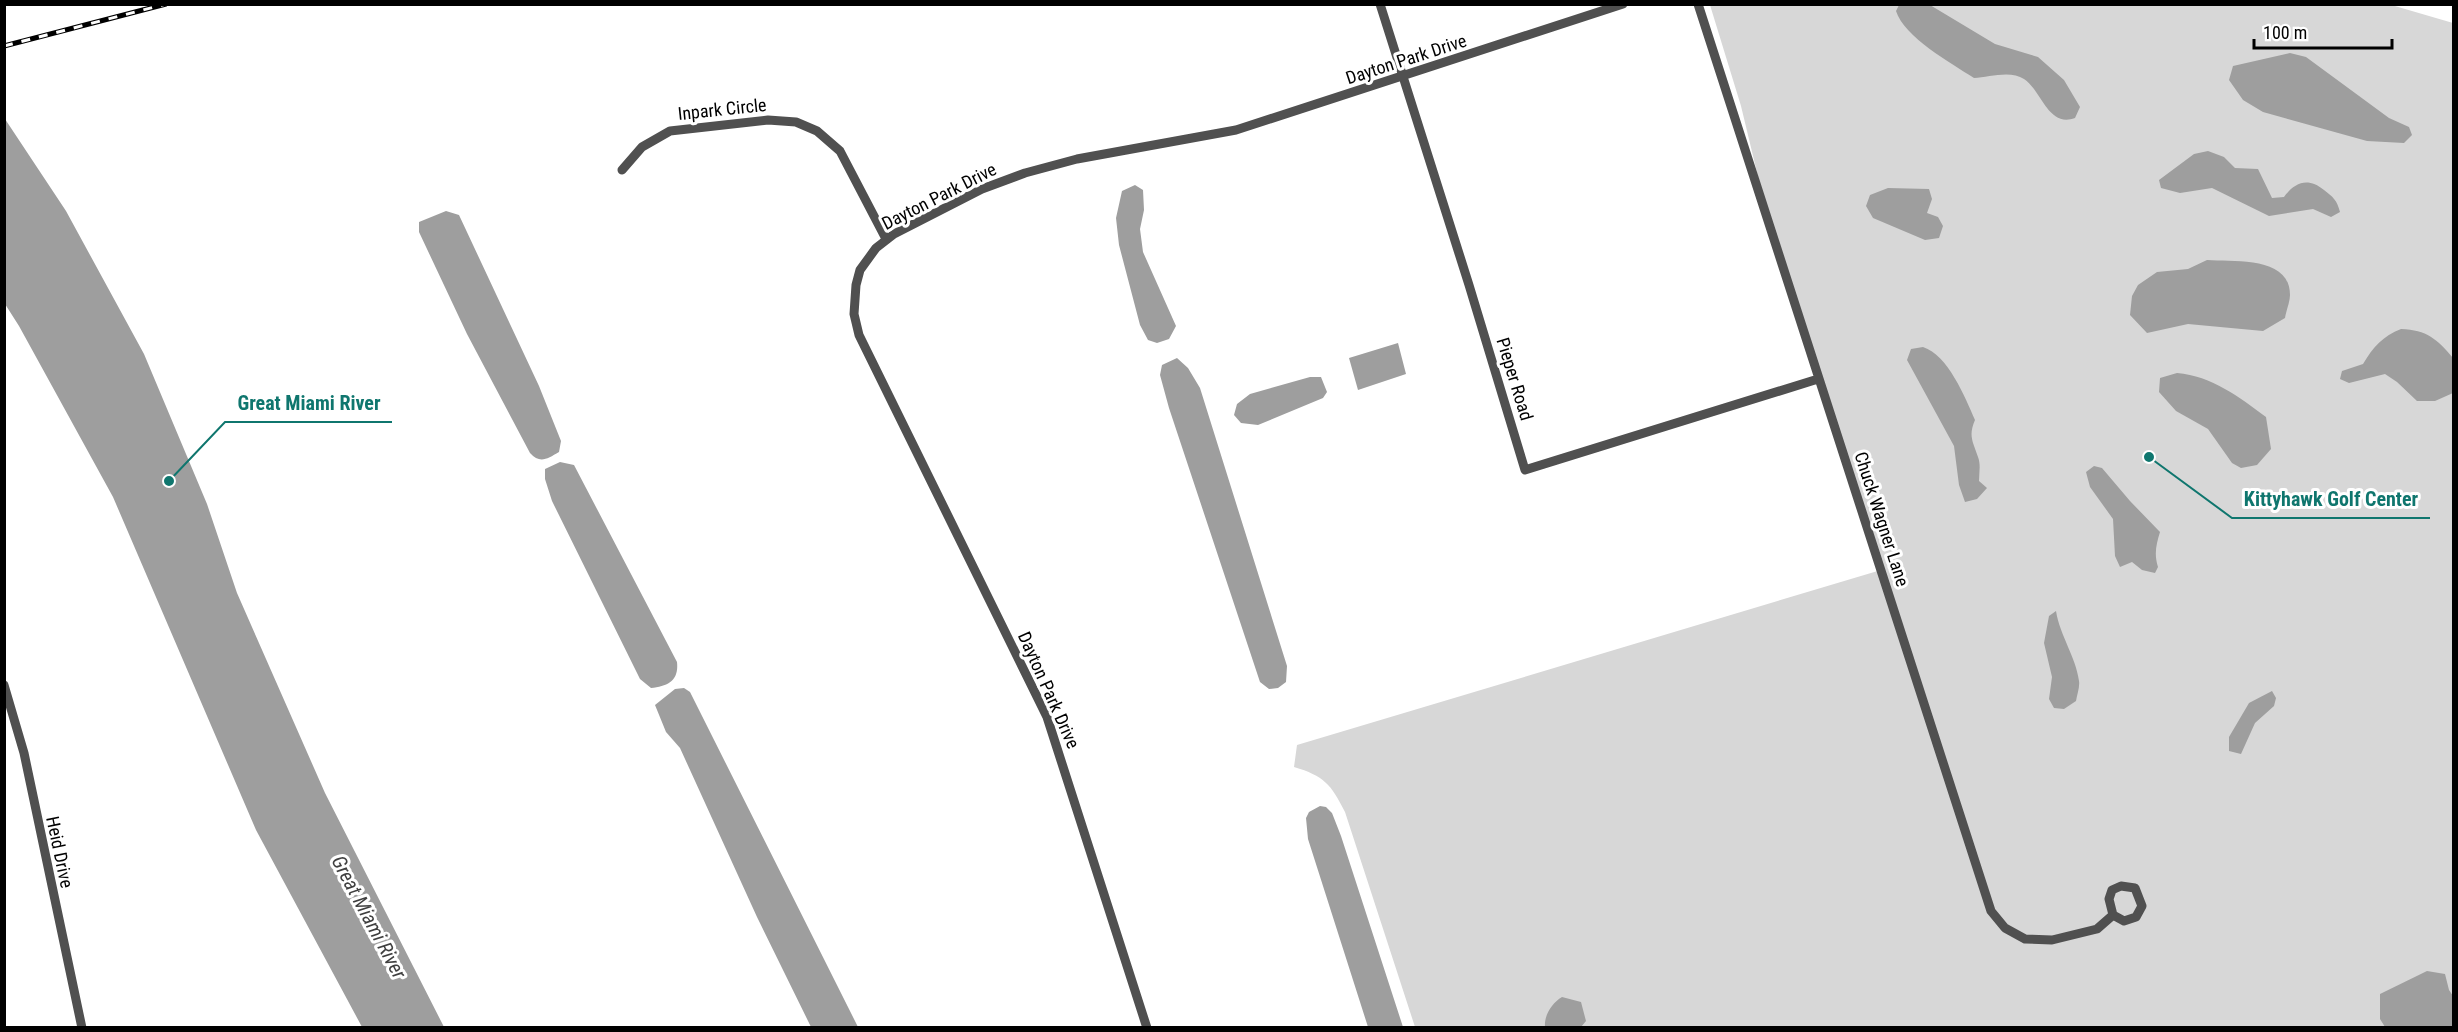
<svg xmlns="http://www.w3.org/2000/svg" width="2458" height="1032" font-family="'Roboto Condensed',sans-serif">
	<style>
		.green { fill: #d7d7d7 }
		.water { fill: #9e9e9e }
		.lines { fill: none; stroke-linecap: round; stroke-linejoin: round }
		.minor { stroke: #505050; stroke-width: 9 }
		.rail-casing { stroke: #000; stroke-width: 5 }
		.rail { stroke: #fff; stroke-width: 3; stroke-dasharray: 9; stroke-linecap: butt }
		.labels { text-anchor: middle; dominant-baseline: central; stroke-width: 6; stroke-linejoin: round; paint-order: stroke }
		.street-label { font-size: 18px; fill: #000; stroke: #fff }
		.water-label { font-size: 20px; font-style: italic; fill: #3f3f3f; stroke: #fff }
		.leader { fill: none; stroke: #0f766e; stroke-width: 2 }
		.callout-dot { fill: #0f766e; stroke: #fff; stroke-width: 2 }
		.callout-label { font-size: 20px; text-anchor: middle; font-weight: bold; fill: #0f766e; stroke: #fff; stroke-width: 6; stroke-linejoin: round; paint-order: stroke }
	</style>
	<rect width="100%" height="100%" fill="#fff"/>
	<path class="green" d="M2388 4 2453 23V1027H1415L1345 812C1331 784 1324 776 1294 767L1297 745 1881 570 1773 239 1741 106 1710 5Z"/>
	<path class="water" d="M1899 5H1930L1995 44 2038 57 2064 80 2080 107 2075 118C2048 128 2042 91 2024 79 2011 70 1989 77 1974 78 1951 63 1904 37 1896 11Z
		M2290 53 2306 57 2389 118 2409 127 2412 135 2404 143 2367 141 2263 112 2243 100 2229 80 2233 66Z
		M5 119 66 211 144 354 207 504 237 593 325 793 444 1027H362L256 830 113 497 19 326 5 304Z
		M2208 151 2224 157 2235 168 2258 169 2272 198 2284 197C2295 182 2308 177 2324 190 2333 197 2337 200 2340 212L2331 217 2313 209 2269 216 2212 188 2180 193 2161 188 2159 180 2194 154Z
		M1135 185 1143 190 1144 210 1140 229 1143 252 1176 326 1169 339 1157 343 1148 340 1140 325 1119 245 1116 218 1122 191Z
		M1888 188 1929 189 1932 199 1927 213 1938 217 1943 226 1939 238 1925 240 1873 218 1866 206 1870 195Z
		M446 211 459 215 539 386 561 441 559 452C547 459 540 464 530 453L467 334 419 232V222Z
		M2207 260C2235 262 2290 256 2290 295 2290 302 2286 311 2285 318L2263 331 2188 324 2147 333 2130 315 2132 296 2138 285 2157 272 2188 269Z
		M2401 329C2427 330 2437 339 2453 358V393L2435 401H2417L2397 382 2385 374 2349 383 2340 379 2342 371 2363 364C2373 347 2383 336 2401 329Z
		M1398 343 1406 374 1358 390 1349 358Z
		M1923 347C1948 355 1965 397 1975 420 1968 436 1973 442 1978 457 1981 465 1979 473 1979 481L1987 488 1977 499 1965 502 1959 485 1954 446 1907 360 1911 349Z
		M1177 358 1188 368 1200 388 1287 666 1286 682 1278 688 1269 689 1260 682 1169 408 1160 375 1162 365Z
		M2177 373C2212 376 2239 397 2266 417L2271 449 2257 465 2241 468 2232 463 2208 429 2176 411 2159 392 2160 378Z
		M1310 377H1321L1327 392 1323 398 1258 425 1241 423 1234 415 1237 404 1250 394Z
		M560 462 574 465 677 662C679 681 668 686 651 688L640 679 552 501 545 479V469Z
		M2094 466 2102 468 2130 501 2160 532C2156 545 2154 554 2158 567L2155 573 2142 570 2132 562 2120 567 2115 556 2113 519 2090 487 2086 472Z
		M2056 611C2060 636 2076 657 2079 681 2080 687 2077 695 2076 701L2064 709 2054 708 2049 699 2052 677 2044 643 2049 616Z
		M684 688 690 692 858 1027H811L757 917 680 748 666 732 655 705 675 689Z
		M2272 691 2276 698 2274 706 2255 723 2241 754 2229 751V737L2249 703Z
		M1320 806 1326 807 1332 813 1341 836 1403 1027H1368L1308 839 1306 818 1309 812Z
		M2427 971 2445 974 2449 990 2453 996V1027H2385L2380 1019V994Z
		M1562 997 1581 1002 1586 1021 1581 1027H1545C1544 1015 1552 1003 1562 997Z"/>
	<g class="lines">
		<path class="minor" d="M1380 4 1469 285 1525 470 1818 379
			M1698 4 1991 911 2005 928 2025 939 2052 940 2097 929 2113 915
			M622 170 642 147 670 131 768 120 796 122 817 131 840 151 886 239
			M4 685 24 753 82 1028
			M2121 886 2135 888 2142 906 2136 917 2124 921 2113 915 2109 899 2112 890Z
			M1147 1028 1047 717 859 335 854 314 856 285 860 270 876 248 894 234 982 189 1025 173 1077 159 1236 130 1623 4"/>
		<g class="rail-casing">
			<path id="rail" d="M4 46 166 4"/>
		</g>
		<use href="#rail" class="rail"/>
	</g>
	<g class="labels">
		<g class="street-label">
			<text transform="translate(1406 59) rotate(-18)">Dayton Park Drive</text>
			<text transform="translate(722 109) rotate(-6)">Inpark Circle</text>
			<text transform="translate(939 196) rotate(-27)">Dayton Park Drive</text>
			<text transform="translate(1515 379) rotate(73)">Pieper Road</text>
			<text transform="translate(1882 519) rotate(72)">Chuck Wagner Lane</text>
			<text transform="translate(1049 690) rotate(66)">Dayton Park Drive</text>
			<text transform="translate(60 852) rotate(78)">Heid Drive</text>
		</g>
		<g class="water-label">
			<text transform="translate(369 917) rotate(62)">Great Miami River</text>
		</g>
	</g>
	<path class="leader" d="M169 481L225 422H392M2149 457L2232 518H2430"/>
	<g class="callout-dot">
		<circle cx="169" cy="481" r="6"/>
		<circle cx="2149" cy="457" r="6"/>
	</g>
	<g class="callout-label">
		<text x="309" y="410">Great Miami River</text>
		<text x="2331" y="506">Kittyhawk Golf Center</text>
	</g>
	<rect width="2458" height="1032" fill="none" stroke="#000000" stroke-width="12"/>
	<path d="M2254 39v9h138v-9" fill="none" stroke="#000000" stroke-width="3"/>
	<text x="2263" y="39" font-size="18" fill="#000000" stroke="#ffffff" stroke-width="4.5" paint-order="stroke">100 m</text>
</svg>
